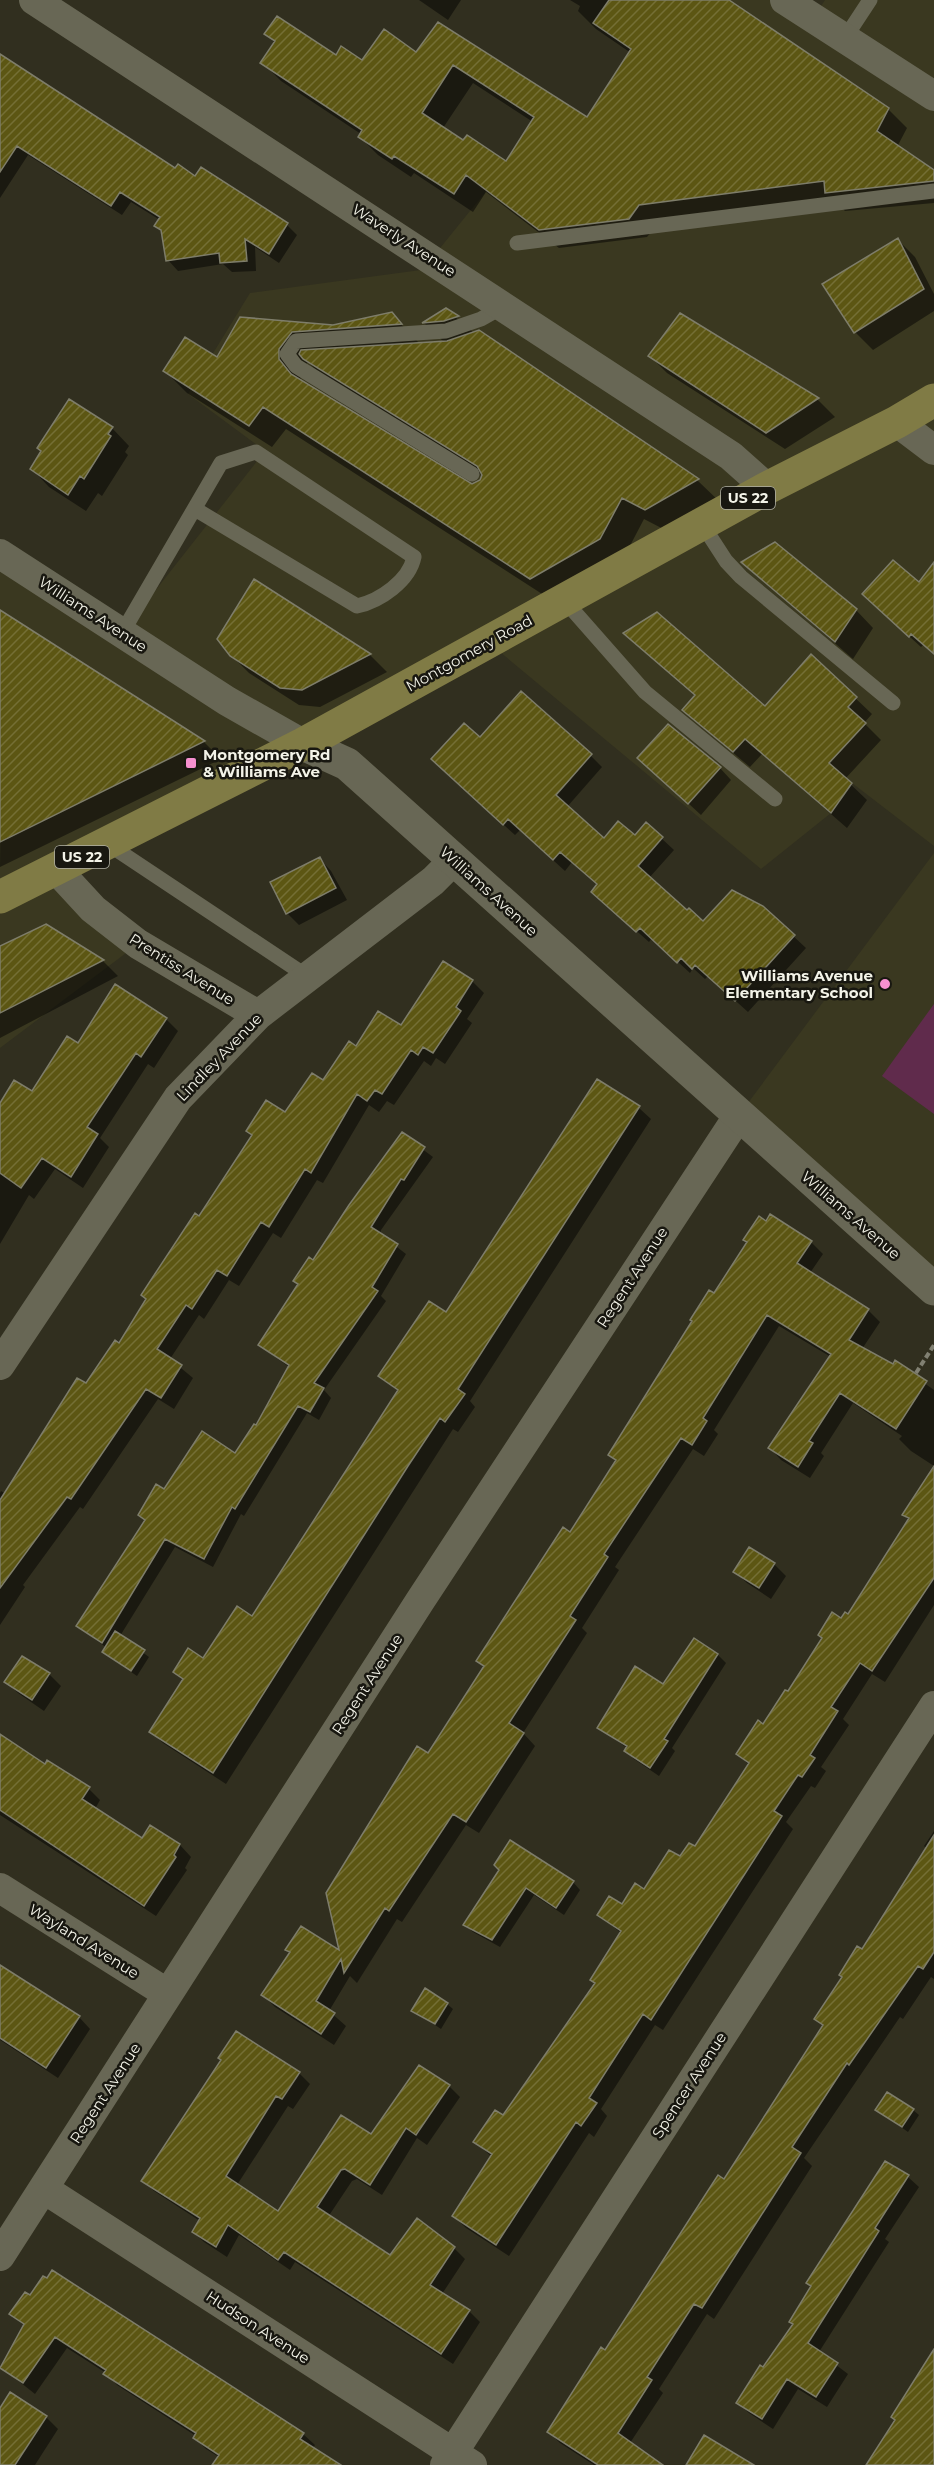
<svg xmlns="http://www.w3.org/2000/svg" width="934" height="2465" font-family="Montserrat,sans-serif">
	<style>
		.built { fill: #3a3820 }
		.pitch { fill: #602b4c }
		.shadow { fill: #0007; fill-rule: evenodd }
		.building { fill: url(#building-hatch); stroke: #7e7d6a; stroke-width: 1.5; fill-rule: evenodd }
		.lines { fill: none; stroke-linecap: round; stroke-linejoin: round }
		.path { stroke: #818072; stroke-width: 4; stroke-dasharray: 6 3; stroke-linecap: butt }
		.service { stroke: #686755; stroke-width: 15 }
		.minor { stroke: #686755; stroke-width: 30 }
		.tertiary { stroke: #686755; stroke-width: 33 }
		.primary { stroke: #807b45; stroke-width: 33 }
		.poi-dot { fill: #f690cf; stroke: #181710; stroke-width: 2 }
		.labels { text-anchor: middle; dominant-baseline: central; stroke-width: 5; stroke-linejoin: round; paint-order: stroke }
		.shield { fill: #181710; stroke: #b1b1a7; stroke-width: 1.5 }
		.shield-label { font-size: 14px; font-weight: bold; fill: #f3f3e8 }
		.street-label { font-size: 15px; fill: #f3f3e8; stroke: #181710 }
		.poi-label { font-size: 15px; font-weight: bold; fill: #f3f3e8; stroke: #181710; text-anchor: start }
	</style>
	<defs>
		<pattern id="building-hatch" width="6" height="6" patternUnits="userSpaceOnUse" patternTransform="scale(1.5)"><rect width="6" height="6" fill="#5c5613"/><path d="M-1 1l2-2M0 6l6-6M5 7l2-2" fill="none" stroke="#746f35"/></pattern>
	</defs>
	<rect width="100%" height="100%" fill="#312f1f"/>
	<path class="built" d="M685 0H785L813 18 825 0H934V846L852 783 831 813 761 869 488 642 57 870 138 944 0 1048V554L122 633 265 451 188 394 250 293 443 267 432 258 487 190 549 94 606 128Z
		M934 853V1289L739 1115Z"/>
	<path class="pitch" d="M934 1004V1114L882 1076Z"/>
	<path class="shadow" d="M419 0H461L448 20Z
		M570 0H727L888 109 907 128 897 147 934 172V203L845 211 835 201 658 224 647 237 559 248 486 192 473 212 414 173 411 177 378 155 360 137 361 134 281 81 262 62 275 43 266 34 336 57 363 62 416 54 439 24 588 119 631 53 596 29 578 11 580 6ZM473 83 533 122 506 163 464 142 443 128Z
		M0 55 176 170 287 225 297 235 279 263 255 247 256 271 232 272 223 264 178 271 168 260 163 233 156 226 160 220 131 202 122 215 28 155 0 198Z
		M898 240 915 257 934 294V311L873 350 855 332Z
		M446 309 474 333 479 332 698 481 720 502 669 532 644 519 622 561 553 601 286 429 272 447 187 393 165 371 217 359 241 319 333 327 391 314 420 344 444 342 424 323ZM308 362 327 381 483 476 481 481 472 485 301 382 300 372Z
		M681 315 818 400 835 417 785 449 667 373 650 356Z
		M112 428 129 446 125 452 128 455 102 496 98 493 86 511 49 487 32 469Z
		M743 563 856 610 873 628 853 659Z
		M255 582 370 655 387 672 320 707 299 705 249 673 231 655Z
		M919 585 934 591V653L924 644 921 647 876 606Z
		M2 613 204 742 221 759 0 867Z
		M626 633 765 708 811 656 872 714 864 723 881 740 845 779 867 800 847 828 762 754 750 767 700 725 684 709 696 696Z
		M480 739 591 756 602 767 567 807 604 840 635 837 646 824 674 850 649 878 688 912 703 923 762 907 806 948 748 1012 708 976 705 979 693 968 690 973 652 938 649 942 605 903 599 885 572 862 565 871 520 830 515 835 444 771Z
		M720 768 731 780 701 815 651 769Z
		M320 859 331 871 347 900 299 925 287 913Z
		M46 926 103 961 118 976 0 1038V947Z
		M443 963 472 981 484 993 467 1019 472 1023 445 1064 436 1058 431 1066 424 1061 394 1105 387 1101 379 1112 369 1105 323 1183 317 1180 281 1238 273 1233 239 1286 229 1280 204 1319 199 1315 170 1359 193 1378 174 1409 158 1399 83 1509 80 1507 23 1585 25 1587 0 1625V1493L1 1491 6 1494 119 1345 253 1136 248 1131 286 1114 324 1082 356 1048 401 1027Z
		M115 986 166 1019 178 1031 154 1068 148 1064 100 1138 109 1147 83 1188 55 1169 34 1199 29 1195 0 1244V1105L32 1093 78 1045Z
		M597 1081 639 1108 651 1119 470 1401 475 1407 458 1432 453 1429 226 1784 163 1743 151 1732 183 1681 175 1672 204 1661 253 1618 399 1392 380 1376 446 1314Z
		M402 1134 433 1157 381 1230 380 1234 406 1254 381 1296 386 1301 324 1390 331 1398 319 1420 307 1413 244 1516 241 1514 213 1567 175 1547 120 1636 149 1657 137 1676 109 1657 104 1652 107 1648 77 1626 146 1521 140 1515 165 1491 235 1455 256 1427 289 1367 259 1345 299 1285 295 1281 314 1262Z
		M811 1242 823 1254 810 1273 868 1310 880 1322 862 1349 894 1366 896 1363 934 1390V1466L911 1451 899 1439 902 1436 853 1403 821 1453 824 1456 810 1478 781 1460 770 1448 831 1357 779 1326 714 1430 718 1434 704 1456 693 1449 615 1567 619 1570 582 1628 587 1633 523 1733 535 1746 479 1833 466 1825 402 1922 397 1919 357 1983 350 1976 329 2011 346 2026 334 2045 275 2007 263 1995 341 1953 429 1755 484 1667 478 1661 571 1534 616 1461 610 1455 714 1295Z
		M934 1469V1605L885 1682 872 1674 843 1719 849 1725 821 1767 826 1771 815 1788 811 1786 786 1822 793 1829 663 2030 655 2025 601 2109 607 2116 594 2137 589 2133 509 2256 466 2228 454 2216 492 2157 475 2142 503 2117 596 1984 592 1980 621 1933 599 1915 623 1906 695 1848 749 1765 738 1754 763 1726 842 1620 848 1616 909 1520 904 1515Z
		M774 1564 786 1576 771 1599 747 1583 735 1572Z
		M718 1655 726 1663 672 1748 675 1751 659 1776 634 1759 626 1751 627 1748 599 1728Z
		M49 1674 61 1686 44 1711 18 1693 6 1682Z
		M0 1738 89 1789 100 1800 95 1809 142 1840 151 1827 180 1845 191 1857 185 1868 187 1870 156 1916 0 1815Z
		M934 1831V1979L931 1977 903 2019 900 2017 804 2158 812 2166 714 2319 707 2314 659 2389 663 2393 630 2443 661 2465H594L560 2443 549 2432 725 2181 824 2026 816 2019 927 1849 924 1846Z
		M501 1870 573 1882 580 1890 564 1915 534 1895 500 1947 473 1932 465 1925Z
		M0 1968 79 2017 90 2029 58 2078 0 2040Z
		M447 2004 453 2009 441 2029 413 2010Z
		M299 2073 310 2084 293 2109 288 2106 237 2185 278 2214 371 2136 449 2086 460 2097 427 2145 417 2138 382 2195 357 2179 352 2181 328 2217 390 2257 454 2248 465 2259 442 2294 469 2311 480 2322 453 2364 295 2262 290 2270 239 2235 227 2257 204 2242 193 2232 200 2221 154 2191 143 2180Z
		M877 2110H913L919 2115 908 2132Z
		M886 2163 908 2177 919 2187 885 2239 889 2242 819 2352 848 2374 827 2407 798 2389 773 2429 749 2413 738 2403 794 2325 812 2287 808 2283Z
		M11 2314 303 2434 315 2445 312 2449 337 2465H214L219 2457 206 2449 195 2438 196 2436 117 2385 106 2373 67 2348 35 2394 1 2367 25 2326Z
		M934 2347V2465H868L896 2421Z
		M0 2410 46 2417 58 2429 35 2465H0Z"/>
	<path class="building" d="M609 0H729L889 108 877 131 934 170V181L825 193 824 181 639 205 629 219 539 230 466 175 454 194 394 156 392 159 358 137 362 130 260 63 275 41 264 34 277 16 336 55 341 46 362 60 384 29 416 52 438 22 587 117 631 49 593 23ZM453 65 534 117 506 161 467 135 463 140 422 113Z
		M0 54 175 168 178 164 195 176 201 167 288 223 269 254 245 239 247 261 220 263 219 253 166 261 161 230 154 226 160 217 120 192 111 206 17 146 0 172Z
		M898 238 924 289 854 333 822 284Z
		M446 308 459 316 444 321 422 323Z
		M392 312 402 324 292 332 279 349V359L291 374 472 484 480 480 482 475 477 466 303 359 299 354 301 350 447 341 479 330 699 479 645 510 622 498 600 539 530 579 263 407 249 426 163 371 185 337 217 357 240 317 333 325Z
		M680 313 819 398 766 433 648 356Z
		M69 399 113 427 108 434 111 436 84 479 80 476 68 495 30 469 41 451 37 448Z
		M775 542 857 609 835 642 741 562Z
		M893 560 919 582 934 562V654L911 634 909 637 862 594Z
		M254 579 371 654 302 690 280 688 230 656 217 639Z
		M0 610 205 741 0 842Z
		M657 612 765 706 811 654 857 697 848 707 866 723 829 763 852 783 831 813 745 739 733 752 682 710 695 695 623 633Z
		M521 691 592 754 556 795 604 838 618 821 635 835 646 822 663 837 638 866 687 910 689 908 703 921 732 890 763 906 795 935 735 1001 695 965 692 969 681 958 677 963 640 928 636 932 591 892 597 884 560 852 553 860 508 819 503 825 431 759 464 723 480 737Z
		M668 724 721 767 688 804 637 758Z
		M320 857 336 888 286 914 270 882Z
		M46 924 104 960 0 1013V946Z
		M443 961 473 980 456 1007 461 1011 433 1053 423 1047 418 1055 411 1050 382 1094 375 1090 367 1101 357 1094 311 1173 305 1169 269 1227 261 1222 227 1276 217 1270 192 1309 186 1305 157 1349 182 1365 161 1398 146 1389 71 1499 67 1497 0 1588V1500L77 1378 86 1383 115 1340 119 1343 146 1299 141 1295 195 1213 199 1216 252 1135 246 1131 266 1100 285 1112 312 1073 323 1080 349 1041 356 1046 378 1011 401 1025Z
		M115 984 167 1018 141 1057 136 1053 87 1127 98 1134 71 1177 42 1158 21 1188 0 1173V1103L14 1080 32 1091 67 1036 78 1043Z
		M597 1079 640 1106 458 1389 465 1394 445 1422 440 1418 408 1466 213 1773 149 1732 183 1679 173 1672 188 1648 203 1658 237 1606 252 1616 398 1390 378 1376 429 1301 446 1312Z
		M402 1132 425 1147 404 1180 401 1179 371 1227 398 1244 372 1287 378 1291 314 1383 324 1388 310 1412 298 1406 235 1509 232 1507 204 1559 165 1539 102 1643 76 1626 145 1520 138 1515 156 1484 164 1489 202 1431 235 1453 254 1424 256 1425 289 1365 258 1345 298 1284 293 1281 309 1257 313 1260 349 1205Z
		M770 1214 812 1241 797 1263 869 1309 849 1340 893 1364 895 1360 927 1381 896 1429 840 1393 809 1441 813 1443 798 1467 768 1448 831 1354 767 1315 703 1418 707 1421 692 1445 681 1438 604 1554 608 1557 570 1616 576 1620 509 1723 524 1733 466 1822 453 1814 389 1911 385 1908 344 1973 341 1959 316 2001 335 2013 321 2034 261 1995 290 1952 285 1950 301 1926 339 1950 326 1893 417 1746 428 1753 484 1666 476 1661 563 1527 570 1532 616 1460 608 1455 692 1321 690 1320 709 1290 714 1293 747 1242 743 1240 759 1216 766 1221Z
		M934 1466V1578L872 1671 860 1663 831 1707 838 1711 810 1755 815 1758 802 1777 798 1775 774 1811 782 1816 651 2020 643 2014 589 2098 597 2103 581 2126 576 2122 496 2245 452 2216 492 2154 473 2142 495 2110 503 2115 595 1983 590 1980 621 1931 597 1915 609 1896 622 1904 635 1883 644 1889 669 1850 680 1856 689 1843 695 1846 749 1763 736 1754 758 1720 763 1724 785 1690 788 1691 822 1638 818 1635 832 1612 841 1618 845 1612 848 1614 909 1518 902 1515Z
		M749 1547 775 1563 759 1588 733 1572Z
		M115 1631 145 1650 131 1671 102 1652Z
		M694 1638 718 1654 664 1739 668 1741 650 1768 624 1751 627 1746 597 1728 635 1666 663 1684Z
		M22 1656 50 1673 32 1700 4 1682Z
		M0 1734 45 1764 47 1760 90 1787 82 1799 142 1838 150 1825 180 1844 174 1855 176 1857 144 1906 0 1810Z
		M934 1835V1952L923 1969 918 1966 849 2065 847 2063 792 2147 801 2153 702 2308 694 2304 647 2377 652 2380 618 2433 663 2465H598L547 2432 601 2347 605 2350 718 2175 724 2179 823 2025 814 2019 842 1977 839 1975 857 1946 862 1949Z
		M510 1840 574 1881 556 1908 526 1888 492 1940 463 1925 499 1870 494 1865Z
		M0 1965 80 2016 46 2068 0 2038Z
		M425 1988 448 2003 435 2024 411 2011Z
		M236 2031 300 2072 282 2099 276 2096 226 2176 278 2211 341 2115 371 2134 419 2065 450 2085 416 2135 406 2128 370 2185 345 2169 341 2170 317 2207 390 2255 417 2218 455 2247 430 2285 470 2310 441 2354 284 2252 278 2260 228 2225 216 2247 192 2232 200 2218 141 2181 221 2060 218 2058Z
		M887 2092 914 2109 902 2127 875 2110Z
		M885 2161 909 2175 875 2228 879 2231 808 2343 838 2363 816 2397 787 2379 762 2419 736 2403 760 2365 763 2367 793 2324 789 2322 811 2286 806 2283Z
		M52 2270 304 2433 300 2439 341 2465H212L219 2455 193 2438 196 2433 103 2374 106 2370 55 2337 23 2383 0 2368 24 2324 9 2314 25 2292 30 2295 43 2276 47 2278Z
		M934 2349V2465H866L895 2420 891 2417Z
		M10 2392 47 2416 15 2465H0V2408Z
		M704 2435 754 2465H686Z"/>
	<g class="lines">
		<path class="path" d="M916 1373 934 1345"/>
		<path class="service" d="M845 38 870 0
			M517 243 934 191
			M472 474 296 366 287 354 296 341 446 331 481 319 504 306
			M702 524 726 561 741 577 893 703
			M564 600 645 692 775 799
			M122 633 221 463 256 452 414 557C409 581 380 601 357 606L195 509
			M108 844 308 977"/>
		<path class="minor" d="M34 0 731 456 767 488
			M785 0 934 96
			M897 422 934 450
			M0 554 227 701 303 744
			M57 870 93 909 138 944 258 1015
			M0 1365 178 1098 258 1015 433 881 454 860
			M0 1888 168 1994
			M44 2189 472 2465
			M0 2256 420 1601 739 1115
			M445 2465 934 1706"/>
		<path class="tertiary" d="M303 744 347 764 934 1289"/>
		<path class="primary" d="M0 897 303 744 767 488 897 422 934 400"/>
	</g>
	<g class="poi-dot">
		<rect x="185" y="757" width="12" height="12" rx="3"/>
		<circle cx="885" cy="984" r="6"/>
	</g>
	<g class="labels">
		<g class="shield">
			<rect x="721" y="487" width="54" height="22" rx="4.5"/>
			<rect x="55" y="846" width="54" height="22" rx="4.5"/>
		</g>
		<g class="shield-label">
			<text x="748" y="498">US 22</text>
			<text x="82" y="857">US 22</text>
		</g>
		<g class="street-label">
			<text transform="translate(404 240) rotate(33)">Waverly Avenue</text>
			<text transform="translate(93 614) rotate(33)">Williams Avenue</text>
			<text transform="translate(469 653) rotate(-29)">Montgomery Road</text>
			<text transform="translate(489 891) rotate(42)">Williams Avenue</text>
			<text transform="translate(182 969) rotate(32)">Prentiss Avenue</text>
			<text transform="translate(219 1057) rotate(-46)">Lindley Avenue</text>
			<text transform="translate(851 1215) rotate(41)">Williams Avenue</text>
			<text transform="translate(632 1277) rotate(-57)">Regent Avenue</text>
			<text transform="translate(367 1684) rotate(-57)">Regent Avenue</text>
			<text transform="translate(84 1941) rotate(32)">Wayland Avenue</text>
			<text transform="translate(689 2085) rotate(-57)">Spencer Avenue</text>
			<text transform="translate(105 2093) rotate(-57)">Regent Avenue</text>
			<text transform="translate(258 2327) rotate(33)">Hudson Avenue</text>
		</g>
		<g class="poi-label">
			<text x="203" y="754">Montgomery Rd<tspan x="203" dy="17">&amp; Williams Ave</tspan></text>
			<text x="873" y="975" text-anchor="end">Williams Avenue<tspan x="873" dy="17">Elementary School</tspan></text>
		</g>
	</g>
</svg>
